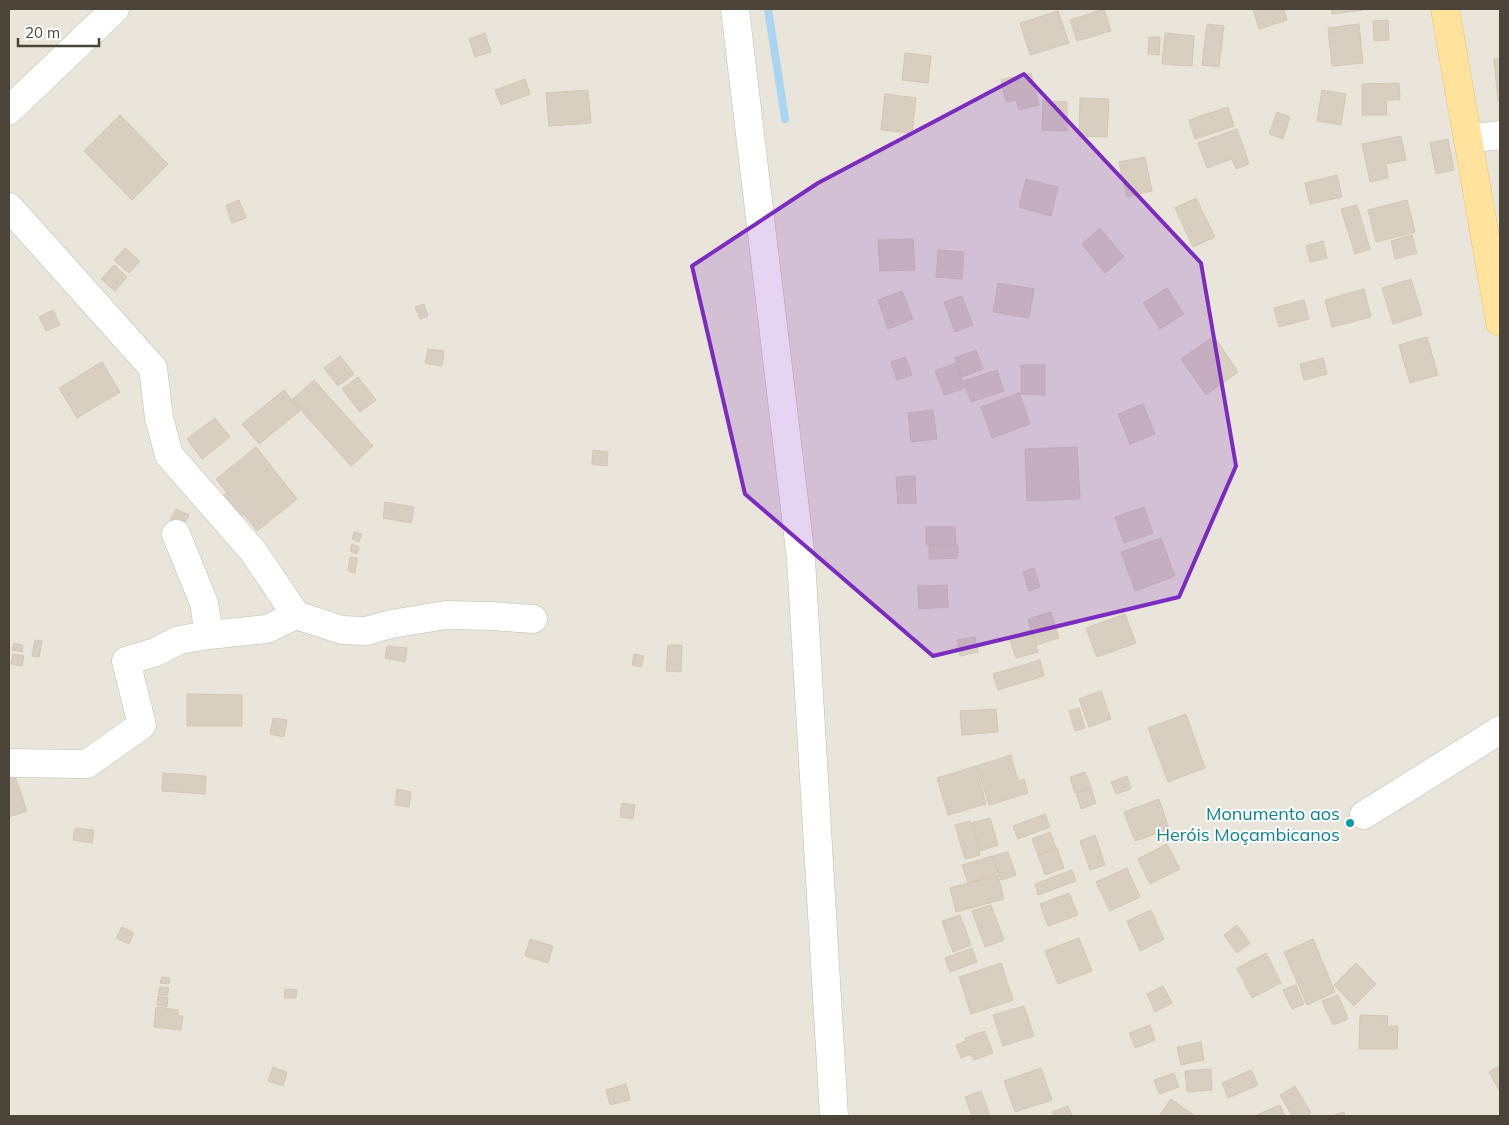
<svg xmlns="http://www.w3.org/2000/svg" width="1509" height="1125" font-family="Mulish,sans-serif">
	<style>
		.residential { fill: #eae5da }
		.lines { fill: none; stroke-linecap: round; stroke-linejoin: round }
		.stream { stroke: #a9d4f2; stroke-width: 8 }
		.building { fill: #d8cfc1; stroke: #d3c7b4 }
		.minor-casing { stroke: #c2bbae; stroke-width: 29 }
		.major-casing { stroke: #e6c16a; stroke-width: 29 }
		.minor { stroke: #fff; stroke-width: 28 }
		.major { stroke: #ffe39c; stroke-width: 28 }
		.marked { fill: #7b2cbf; fill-opacity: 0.2; stroke: #7b2cbf; stroke-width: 4; stroke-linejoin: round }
		.culture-dot { fill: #0f9aa8; stroke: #fff; stroke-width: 2 }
		.labels { text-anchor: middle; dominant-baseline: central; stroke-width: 4; stroke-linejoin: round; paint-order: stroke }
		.culture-label { font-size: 18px; fill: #0d838f; stroke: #fff; text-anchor: end }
	</style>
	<rect width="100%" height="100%" fill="#f6f3ec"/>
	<path class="residential" d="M9 9H1500V1116H9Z"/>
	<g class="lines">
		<path class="stream" d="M768 9 785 119"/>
	</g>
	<path class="building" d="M1104 9 1111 31 1077 41 1070 20Z
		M1253 9H1284L1287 20 1259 29Z
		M1332 9H1362L1363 10 1332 14Z
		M1058 11 1069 43 1030 55 1020 23Z
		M1388 20 1389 40 1374 41 1373 21Z
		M1207 24 1224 26 1219 67 1202 65Z
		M1359 24 1363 63 1332 66 1328 28Z
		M485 33 491 52 475 57 469 39Z
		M1165 33 1194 36 1192 66 1162 64Z
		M1149 37H1160L1159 55 1148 54Z
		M905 53 931 56 928 83 902 80Z
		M1500 58V100L1498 101 1494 59Z
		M1031 73 1039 105 1019 110 1016 100 1006 102 1001 80Z
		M525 79 530 94 501 105 495 90Z
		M1399 83 1400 100H1386L1387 115H1362V84Z
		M588 90 591 123 549 126 546 93Z
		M1322 90 1346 94 1341 125 1317 121Z
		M885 94 916 98 912 133 881 130Z
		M1080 98 1109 99 1107 137 1079 136Z
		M1043 101 1067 102V131L1042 130Z
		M1228 107 1234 126 1195 139 1189 120Z
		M1277 112 1290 117 1283 139 1269 134Z
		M120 115 168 164 132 200 84 151Z
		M1237 129 1249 164 1236 169 1232 159 1207 168 1198 143Z
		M1401 136 1406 160 1386 164 1388 178 1370 182 1362 144Z
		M1448 139 1454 170 1436 174 1430 143Z
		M1145 157 1152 191 1127 197 1119 162Z
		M1337 175 1342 197 1310 204 1305 183Z
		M1026 179 1058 187 1051 216 1019 207Z
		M1196 198 1215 237 1193 247 1175 208Z
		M239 200 246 218 232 223 226 205Z
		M1407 200 1415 232 1376 242 1368 210Z
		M1357 205 1370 249 1355 254 1341 209Z
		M1100 228 1124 257 1105 273 1082 244Z
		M1412 235 1417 253 1395 259 1391 241Z
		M913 239 915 270 880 271 878 240Z
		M1323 241 1327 258 1310 262 1306 246Z
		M125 248 140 261 129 273 114 260Z
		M938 250 964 252 962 279 936 277Z
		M114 265 127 277 115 291 101 279Z
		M1411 279 1422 315 1393 324 1382 288Z
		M998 283 1034 289 1029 318 993 312Z
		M1167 288 1184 314 1160 329 1143 303Z
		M1364 289 1371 317 1332 327 1325 300Z
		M902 291 913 319 888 329 878 300Z
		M962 296 973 325 955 332 944 302Z
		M1304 300 1309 319 1279 327 1274 308Z
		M424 304 428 316 420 319 415 307Z
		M53 310 60 325 46 331 39 317Z
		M1214 336 1238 372 1206 395 1181 359Z
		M1427 337 1438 375 1410 383 1399 345Z
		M428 349 444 351 442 366 425 363Z
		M976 350 983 369 962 377 955 358Z
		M340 356 354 374 338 386 324 368Z
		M905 357 912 375 897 380 891 362Z
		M1323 358 1327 374 1304 380 1300 364Z
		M102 362 120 392 77 418 59 388Z
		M956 363 965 388 944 395 935 371Z
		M1021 365H1045V395L1021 394Z
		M997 370 1004 391 971 402 964 381Z
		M358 377 376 400 360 412 342 389Z
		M314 380 373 446 351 466 292 400Z
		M284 390 300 411 259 444 242 424Z
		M1019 393 1030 424 992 438 981 407Z
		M1143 404 1155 434 1130 444 1118 414Z
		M933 410 937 439 911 442 908 413Z
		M215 418 230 437 202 459 187 439Z
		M256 447 297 499 257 531 244 514 237 520 220 498 227 493 216 479Z
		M1077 447 1080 499 1027 501 1025 449Z
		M593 450 608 452 607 466 592 464Z
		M915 476 916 503 898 504 896 477Z
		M385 502 414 507 411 523 383 518Z
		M1144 507 1153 533 1124 543 1115 517Z
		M176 509 189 515 183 527 170 521Z
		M926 527H955L956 544 926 545Z
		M354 532 362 534 359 542 352 539Z
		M1161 538 1175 576 1135 591 1121 552Z
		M352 544 359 547 357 554 350 551Z
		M929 545H958V558L929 559Z
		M350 557 357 558 355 573 348 571Z
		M1034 568 1040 587 1029 591 1023 572Z
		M947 585 948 607 919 609 918 586Z
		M1051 612 1059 638 1036 645 1028 619Z
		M1125 614 1136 643 1097 657 1086 628Z
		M1031 630 1038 652 1016 658 1009 637Z
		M975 637 978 652 960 656 957 640Z
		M35 640 42 641 39 657 32 656Z
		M14 643 23 645 22 652 12 650Z
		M668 645H682L681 672 666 671Z
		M387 646 407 648 405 662 385 658Z
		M13 654 24 656 22 666 11 664Z
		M634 654 644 656 641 667 632 665Z
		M1040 660 1044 676 998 690 993 674Z
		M1101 691 1111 719 1089 727 1079 699Z
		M187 694 242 695V726H187Z
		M1079 708 1085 728 1075 731 1069 711Z
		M996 709 998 732 962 735 960 711Z
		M1186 714 1205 768 1168 782 1148 728Z
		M273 718 287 720 284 737 270 734Z
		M1011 755 1018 781 1024 779 1028 793 989 805 977 766Z
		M976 766 986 804 948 815 937 778Z
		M1085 772 1091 787 1075 793 1070 777Z
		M163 773 206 776 205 794 162 791Z
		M15 776 27 811 9 817V778Z
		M1127 776 1131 789 1116 794 1111 782Z
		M1091 788 1096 803 1081 809 1076 793Z
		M397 789 411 792 409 807 395 805Z
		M1159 799 1169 829 1135 841 1124 812Z
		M622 803 635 805 633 819 620 817Z
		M1045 814 1050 827 1018 839 1013 826Z
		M990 818 998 845 980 851 972 823Z
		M970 821 980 855 965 859 955 825Z
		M75 828 94 830 92 843 73 840Z
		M1050 832 1056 848 1038 855 1032 839Z
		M1095 835 1105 865 1090 870 1080 841Z
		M1167 844 1180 869 1150 884 1138 859Z
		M1057 848 1064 868 1045 875 1038 855Z
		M1008 852 1016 875 1001 880 993 856Z
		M993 856 998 873 968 883 962 865Z
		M1127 868 1140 897 1110 911 1096 882Z
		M1072 870 1076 881 1038 895 1035 884Z
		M998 875 1004 899 956 912 950 888Z
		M1069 893 1078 915 1048 926 1040 904Z
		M991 905 1004 940 985 947 972 911Z
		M1151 910 1164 939 1140 951 1127 921Z
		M960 915 971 945 953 952 942 921Z
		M1237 925 1250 943 1237 953 1224 935Z
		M122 927 134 933 129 944 116 938Z
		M1079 938 1092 971 1058 984 1045 951Z
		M530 939 553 946 548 963 525 956Z
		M1313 939 1335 992 1307 1005 1284 952Z
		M972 948 977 962 950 972 945 958Z
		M1266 953 1281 983 1252 998 1237 968Z
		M1001 963 1013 1000 971 1014 959 977Z
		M1356 963 1376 984 1354 1006 1334 985Z
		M162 977 170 978 169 984 160 983Z
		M1296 985 1304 1004 1292 1009 1283 990Z
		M1163 986 1172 1003 1155 1012 1147 994Z
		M160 987 169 988 167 996 158 994Z
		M285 989 297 990 296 998H284Z
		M1338 995 1348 1019 1333 1025 1322 1001Z
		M158 996 168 998 167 1007 157 1005Z
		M1024 1006 1034 1036 1003 1046 993 1015Z
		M156 1007 178 1010V1016H183L181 1030 154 1027Z
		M1360 1015 1388 1016 1387 1026H1398L1397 1049H1359Z
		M1150 1025 1155 1040 1135 1048 1129 1033Z
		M985 1031 993 1053 974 1060 971 1054 961 1058 956 1045 966 1041 965 1038Z
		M1201 1042 1204 1060 1181 1065 1177 1047Z
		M1500 1065V1092L1489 1072Z
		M273 1067 287 1072 283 1086 268 1081Z
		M1041 1068 1052 1100 1015 1112 1004 1081Z
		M1211 1069 1212 1090 1187 1092 1185 1071Z
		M1251 1070 1258 1085 1228 1098 1222 1083Z
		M1174 1073 1179 1087 1159 1094 1154 1080Z
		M626 1084 630 1100 610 1105 606 1090Z
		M1295 1086 1311 1113 1305 1116H1292L1280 1095Z
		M981 1091 990 1116H972L965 1097Z
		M1171 1099 1195 1116H1159Z
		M1280 1105 1285 1116H1254Z
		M1068 1106 1072 1116H1054L1052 1112Z
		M1344 1112 1345 1116H1332Z"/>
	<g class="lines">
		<g class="minor-casing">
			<path id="minor" d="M735 9 801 559 834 1116
				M9 110 115 9
				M1468 139 1500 135
				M9 207 153 368 159 418 169 455 253 551 296 615
				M176 534 204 603 209 635
				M9 763 87 764 142 725 126 661 156 652 179 640 209 635 267 629 296 615 342 630 366 631 391 624 446 615 491 616 533 619
				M1364 815 1500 730"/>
		</g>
		<g class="major-casing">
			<path id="major" d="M1445 9 1500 322"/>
		</g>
		<use href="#minor" class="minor"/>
		<use href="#major" class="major"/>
	</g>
	<path class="marked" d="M1024 74 1201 263 1236 466 1179 597 933 656 745 494 692 266 818 183Z"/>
	<circle class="culture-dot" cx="1350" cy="823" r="5"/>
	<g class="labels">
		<g class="culture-label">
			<text x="1340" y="813">Monumento aos<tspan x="1340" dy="21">Heróis Moçambicanos</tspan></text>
		</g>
	</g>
	<rect width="1509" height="1125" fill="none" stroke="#4b4439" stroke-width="20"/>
	<path d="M18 38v8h81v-8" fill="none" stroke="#4b4439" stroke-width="2.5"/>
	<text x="25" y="38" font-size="15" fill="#4b4439" stroke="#ffffff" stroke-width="4" paint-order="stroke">20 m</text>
</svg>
